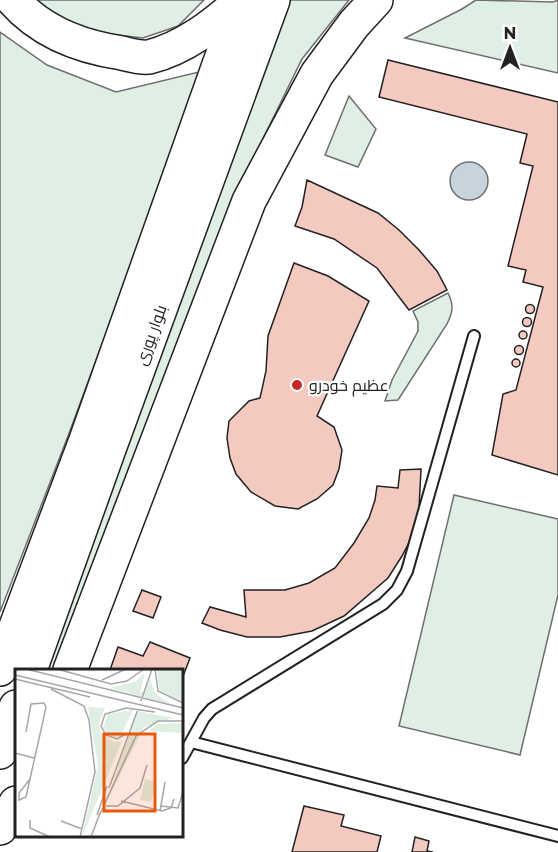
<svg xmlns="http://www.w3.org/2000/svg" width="558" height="852" font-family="Montserrat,Cairo,sans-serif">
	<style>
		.green { fill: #e0efe3; stroke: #6f6f6f; stroke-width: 1.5 }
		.water { fill: #c7d3dd; stroke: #6f6f6f; stroke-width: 1.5 }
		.building { fill: #f3c9c0; stroke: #222; stroke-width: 1.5 }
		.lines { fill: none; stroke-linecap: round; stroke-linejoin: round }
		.lane-casing { stroke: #222; stroke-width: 14 }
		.primary-casing { stroke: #222; stroke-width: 36 }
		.highway-casing { stroke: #222; stroke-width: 36 }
		.lane { stroke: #fff; stroke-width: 10 }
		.primary { stroke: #fff; stroke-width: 33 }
		.highway { stroke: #fff; stroke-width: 33 }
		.poi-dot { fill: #c62828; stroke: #fff; stroke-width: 2 }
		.labels { text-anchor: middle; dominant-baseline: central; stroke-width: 4.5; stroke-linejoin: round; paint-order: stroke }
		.street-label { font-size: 16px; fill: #222; stroke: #fff }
		.poi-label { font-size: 16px; fill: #222; stroke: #fff; text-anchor: start }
		.inset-road { fill: none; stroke: #a7a7a7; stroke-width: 1.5 }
		.view { fill: #e8590c; fill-opacity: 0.15; stroke: #e8590c; stroke-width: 3 }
		.inset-edge { fill: none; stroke: #222; stroke-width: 3 }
	</style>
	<rect width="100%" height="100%" fill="#fff"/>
	<path class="green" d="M33 0H204L178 26 143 38 92 32 44 12Z
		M280 0H349L302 59 238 190 54 670H40Z
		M476 0 553 2 558 0V73L405 38 462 9Z
		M0 32 47 65 116 92 203 71 68 436 0 612Z
		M349 96 376 129 358 167 325 155Z
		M448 293C454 305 453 312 447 324L398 400 385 401 392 380 418 331V322L413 311Z
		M454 495 558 519V595L520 755 399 726Z"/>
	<path class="water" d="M450 181a19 19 0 1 1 38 0a19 19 0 1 1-38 0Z"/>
	<path class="building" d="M388 60 558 102V475L492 455 503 394 516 390 543 287 523 282 526 270 508 266 533 166 520 163 527 134 379 97Z
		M307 180 378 213 399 230 419 250 437 271 447 290 409 310 377 268 334 239 295 226 302 207Z
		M294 263 328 276 369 301 317 416 334 427 342 450 339 469 333 485 317 499 298 509 275 506 251 492 236 474 230 458 227 438 229 421 249 401 260 398 266 371 268 336Z
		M525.5 309a4.5 4.5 0 1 1 9 0a4.5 4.5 0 1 1-9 0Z
		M522.5 322a4.5 4.5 0 1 1 9 0a4.5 4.5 0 1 1-9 0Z
		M519 335a4 4 0 1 1 8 0a4 4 0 1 1-8 0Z
		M514.5 350a4.5 4.5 0 1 1 9 0a4.5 4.5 0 1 1-9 0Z
		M512 363a4 4 0 1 1 8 0a4 4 0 1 1-8 0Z
		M421 469 419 508 414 533 402 556 388 578 344 616 312 631 280 637H247L220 630 202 623 210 607 246 617 244 590H285L309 583 335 568 354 543 369 518 375 500 377 486 398 488 400 470Z
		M142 590 161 597 153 618 133 611Z
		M150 642 190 658 182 679V670H110L118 647 143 656Z
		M304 806 344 815 341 826 381 836 377 852H292Z
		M415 837 429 841 427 851 433 852H412Z"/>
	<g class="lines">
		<g class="lane-casing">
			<path id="lane" d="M191 742 558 836
				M182 758 204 718 212 709 383 604 397 590 407 571 474 336"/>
		</g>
		<g class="primary-casing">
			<path id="primary" d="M0 669 86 440 242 0
				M30 670 109 449 273 0
				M0 752 16 707"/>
		</g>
		<g class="highway-casing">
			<path id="highway" d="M13 0C41 32 81 47 122 53 130 55 141 58 149 57 185 48 215 24 242 0
				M70 670 249 201 317 74 354 24 376 0
				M0 828 16 803"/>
		</g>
		<use href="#lane" class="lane"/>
		<use href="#primary" class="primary"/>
		<use href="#highway" class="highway"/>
	</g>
	<circle class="poi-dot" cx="297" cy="385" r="6"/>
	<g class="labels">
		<g class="street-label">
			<text transform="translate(151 335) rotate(-70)">بلوار پوری</text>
		</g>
		<g class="poi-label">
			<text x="309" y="385">عظیم خودرو</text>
		</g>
	</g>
	<g transform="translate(15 669)">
		<rect width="168" height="168" fill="#fff"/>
		<path d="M142 0H168V33L144 21ZM130 4 125 23 129 24 135 10 140 24 155 35 95 19 120 13ZM73 38 90 39 84 54 85 63 99 73 107 72 67 168 83 97ZM118 41 105 68H97L88 59 93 45ZM122 42 158 49 129 58 93 129ZM168 54V64L134 62 143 55ZM130 110 141 113 136 133 125 131Z" fill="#e0efe3"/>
		<path class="inset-road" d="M11 0 168 39M42 0 96 15 112 12 129 0M140 0 143 22 168 34M0 6 168 46M0 10 75 28M87 11 111 0M36 20 69 37 74 51 80 103 65 168M126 32 137 0M11 63 16 35 29 34 31 38 28 52 15 110 11 128 4 131V124L15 110M111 65 102 70 91 66 86 57 90 45 111 39 140 43M0 84 19 89M94 119 123 40M106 132 147 142 156 139 159 130M91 137H103L125 119 132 96M146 137 163 139 168 123M145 142 150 113M82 146 92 117M84 147 121 67 143 52H168M15 151V159L35 168M46 152 67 160M76 168 85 144"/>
		<path class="view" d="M89 65H140V142H89Z"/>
		<rect width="168" height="168" class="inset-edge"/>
	</g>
	<g transform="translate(510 48)" stroke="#ffffff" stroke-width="4.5" paint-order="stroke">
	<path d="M0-4.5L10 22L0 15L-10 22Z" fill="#222222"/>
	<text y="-9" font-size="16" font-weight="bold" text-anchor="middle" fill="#222222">N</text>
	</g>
</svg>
